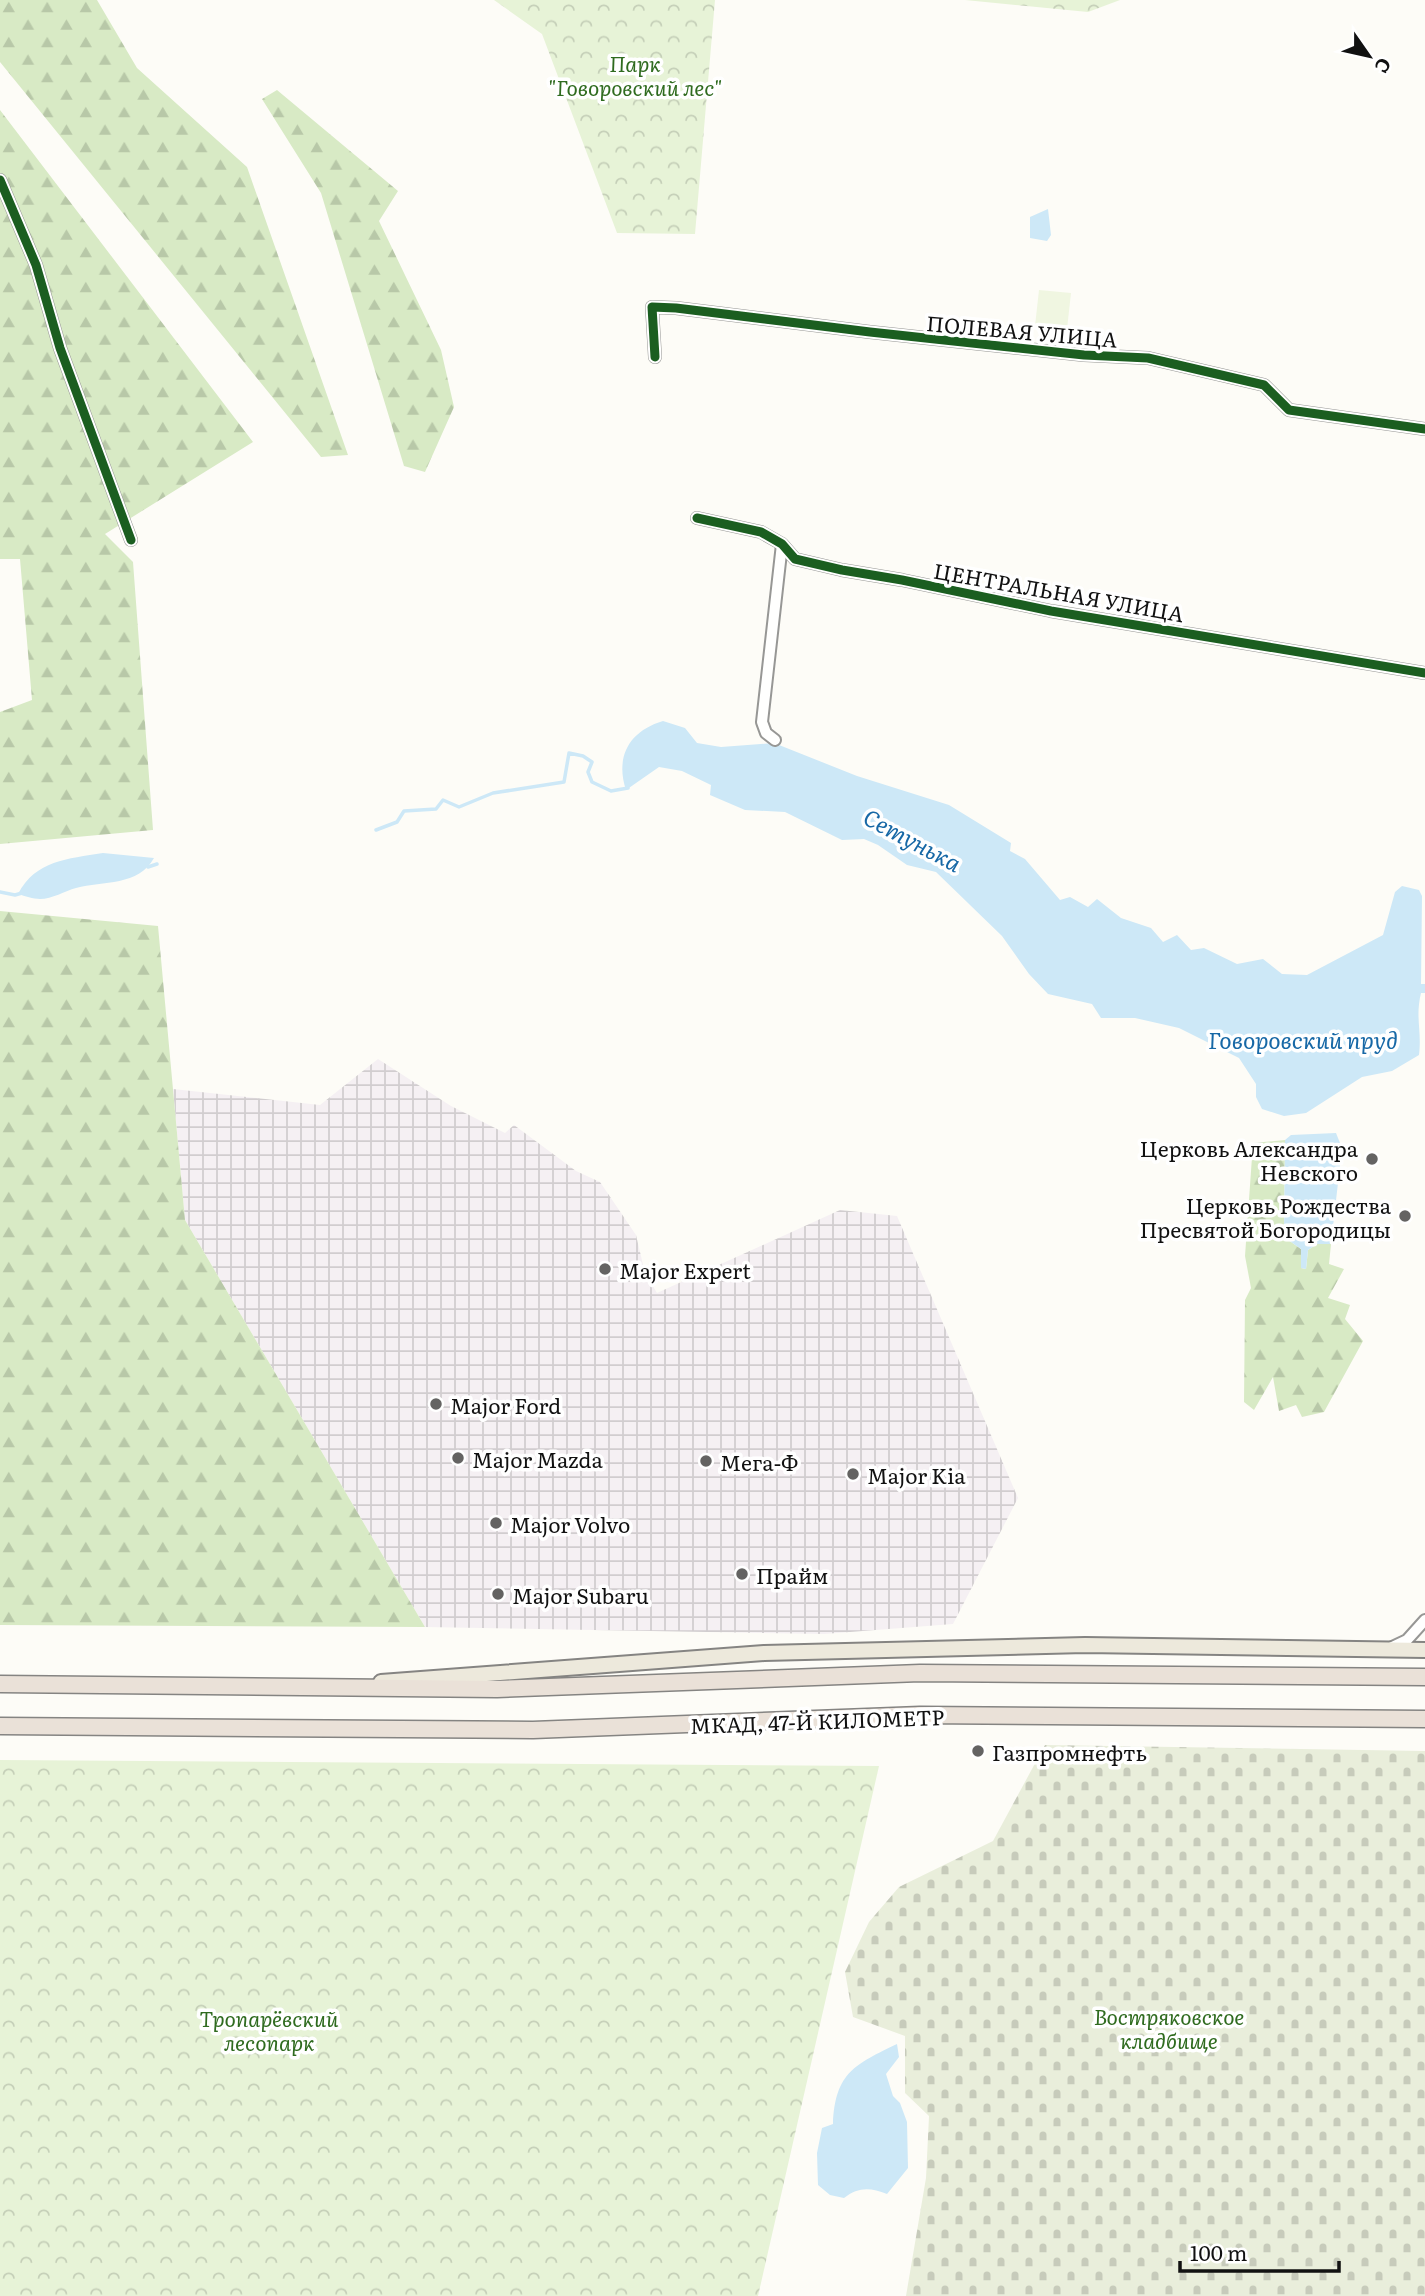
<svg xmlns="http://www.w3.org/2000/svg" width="1425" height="2296" font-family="Literata,serif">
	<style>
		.industrial { fill: url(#industrial-grid) }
		.forest { fill: url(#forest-firs) }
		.cemetery { fill: url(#cemetery-stones) }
		.park { fill: url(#park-crowns) }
		.pitch { fill: #f0f6e1 }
		.water { fill: #cde8f7 }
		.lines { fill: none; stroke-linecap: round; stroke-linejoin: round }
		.stream { stroke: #cde8f7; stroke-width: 3.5 }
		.minor-casing { stroke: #979795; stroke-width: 14 }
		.major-casing { stroke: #858482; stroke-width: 18 }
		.highway-casing { stroke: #858482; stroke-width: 19 }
		.minor { stroke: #fffffe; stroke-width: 10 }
		.major { stroke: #ede9dc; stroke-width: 14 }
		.highway { stroke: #eae1d8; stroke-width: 16 }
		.cycleway-casing { stroke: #fff; stroke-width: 13 }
		.cycleway { stroke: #1b5e20; stroke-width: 9 }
		.poi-dot { fill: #646362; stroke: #fff; stroke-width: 2.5 }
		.labels { text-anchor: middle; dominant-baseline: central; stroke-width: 7; stroke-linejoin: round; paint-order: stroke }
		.park-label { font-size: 21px; font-style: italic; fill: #2f6b1f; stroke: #fff }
		.street-label { font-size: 21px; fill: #111; stroke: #fff }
		.poi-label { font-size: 21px; fill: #111; stroke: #fff; text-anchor: start }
		.water-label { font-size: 23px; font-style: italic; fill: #1768a6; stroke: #fff }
	</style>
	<defs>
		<pattern id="industrial-grid" width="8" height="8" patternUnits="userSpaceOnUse" patternTransform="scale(1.75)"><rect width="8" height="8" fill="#f5f0f3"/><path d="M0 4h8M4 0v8" fill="none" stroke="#d1cdcf"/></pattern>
		<pattern id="forest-firs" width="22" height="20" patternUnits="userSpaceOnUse" patternTransform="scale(1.75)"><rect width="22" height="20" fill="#d8eac5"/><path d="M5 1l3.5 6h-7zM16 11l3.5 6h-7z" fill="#b8c8a8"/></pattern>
		<pattern id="cemetery-stones" width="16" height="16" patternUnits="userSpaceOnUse" patternTransform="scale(1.75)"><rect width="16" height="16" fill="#e9eedb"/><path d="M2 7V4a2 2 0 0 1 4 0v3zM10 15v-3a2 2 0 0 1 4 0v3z" fill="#c7cbbb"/></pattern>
		<pattern id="park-crowns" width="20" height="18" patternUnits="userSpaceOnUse" patternTransform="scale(1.75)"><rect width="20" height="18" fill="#e7f3d7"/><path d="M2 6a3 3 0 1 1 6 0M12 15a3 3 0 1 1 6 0" fill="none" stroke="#c5cfb8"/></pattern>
	</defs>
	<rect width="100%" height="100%" fill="#fdfcf7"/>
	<path class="industrial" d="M378 1059 451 1106 505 1133 514 1125 576 1171 600 1182 636 1235 645 1273 657 1293 840 1210 897 1216 1018 1498 953 1624 824 1634 425 1627 185 1220 173 1089 320 1105Z"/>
	<path class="forest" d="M0 0H97L137 68 247 167 348 455 321 457 0 62Z
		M277 90 398 191 379 221 441 350 454 407 425 472 404 466 321 193 262 99Z
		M0 110 253 442 105 534 133 562 153 830 0 844V712L32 700 20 559H0Z
		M0 911 158 926 185 1220 425 1627 0 1625Z
		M1285 1140 1284 1237 1301 1249V1268L1306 1269 1308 1250 1317 1244H1331L1329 1264 1344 1269 1328 1298 1350 1305 1345 1319 1363 1341 1324 1412 1302 1417 1296 1405 1279 1411 1273 1377 1254 1410 1244 1402 1245 1300 1251 1288 1245 1256 1253 1143Z"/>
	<path class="cemetery" d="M1045 1745 1425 1751V2296H906L926 2178 929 2116 905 2093V2036L853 2017 845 1972 869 1922 899 1887 993 1841Z"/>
	<path class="park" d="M494 0H715L695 234 617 233 542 34Z
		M965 0H1120L1088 12Z
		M0 1760 879 1766 758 2296H0Z"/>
	<path class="pitch" d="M1039 290 1071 293 1067 329 1035 326Z"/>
	<path class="water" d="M1048 209 1051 235 1047 241 1030 238V217Z
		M663 721 685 728 697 743 721 747 774 743 857 776 949 805 1011 843 1010 851 1025 859 1060 900 1070 897 1088 907 1097 899 1121 918 1151 928 1163 942 1177 935 1191 950 1204 948 1237 964 1263 959 1282 974 1307 975 1383 935 1395 892 1402 886 1419 890 1422 896 1421 984H1425V993H1421C1415 1018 1422 1030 1419 1055L1392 1071 1362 1077 1306 1113 1284 1116 1262 1109 1256 1097V1084L1239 1058 1179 1028 1135 1018H1101L1092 1004 1048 994 1029 974 1002 936 936 872 907 865 878 845 864 839 842 840 785 812 745 810 710 795 711 785 682 771 659 767 626 790C615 757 629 731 663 721Z
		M103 853 154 858C139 886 103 881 76 888 65 891 52 899 40 899 33 899 25 896 18 894 36 860 67 859 103 853Z
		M1336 1133 1342 1148 1331 1244H1317L1308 1250 1306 1269 1301 1268V1249L1284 1237 1285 1140 1291 1135Z
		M897 2044 899 2057 886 2074 893 2096 900 2103 907 2122 908 2168 887 2194C870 2187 858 2187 844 2198L830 2195 818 2185 817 2153 822 2128 833 2124C835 2072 856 2064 897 2044Z"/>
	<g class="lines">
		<path class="stream" d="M376 830 397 822 404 811 436 809 443 800 459 807 493 793 564 782 569 753 583 756 592 762 588 772 592 782 611 791 628 788
			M148 867 157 864
			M0 892 15 895 22 893"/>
		<g class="minor-casing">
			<path id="minor" d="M0 180 36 265 60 348 131 540
				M655 357 652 307 676 308 870 332 1084 355 1148 358 1264 385 1289 410 1425 429
				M697 518 761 532 782 544 795 559 842 570 902 580 1051 611 1425 673
				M775 740 766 733 762 722 782 544
				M1390 1648 1407 1640 1425 1620"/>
		</g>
		<g class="major-casing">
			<path id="major" d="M381 1682 764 1653 1085 1645 1425 1650"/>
		</g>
		<g class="highway-casing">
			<path id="highway" d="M0 1684 497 1689 920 1673 1425 1677
				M0 1726 533 1730 920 1715 1425 1719"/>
		</g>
		<use href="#minor" class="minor"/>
		<use href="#major" class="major"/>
		<use href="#highway" class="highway"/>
		<g class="cycleway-casing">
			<path id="cycleway" d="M0 180 36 265 60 348 131 540
				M655 357 652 307 676 308 870 332 1084 355 1148 358 1264 385 1289 410 1425 429
				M697 518 761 532 782 544 795 559 842 570 902 580 1051 611 1425 673"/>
		</g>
		<use href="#cycleway" class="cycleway"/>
	</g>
	<g class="poi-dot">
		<circle cx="1372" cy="1159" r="7"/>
		<circle cx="1405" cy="1216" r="7"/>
		<circle cx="605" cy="1269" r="7"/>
		<circle cx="436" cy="1404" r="7"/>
		<circle cx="458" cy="1458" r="7"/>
		<circle cx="706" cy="1461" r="7"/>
		<circle cx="853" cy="1474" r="7"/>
		<circle cx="496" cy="1523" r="7"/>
		<circle cx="742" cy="1574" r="7"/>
		<circle cx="498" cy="1594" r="7"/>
		<circle cx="978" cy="1751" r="7"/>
	</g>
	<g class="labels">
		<g class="park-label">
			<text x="635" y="62">Парк<tspan x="635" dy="24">"Говоровский лес"</tspan></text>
			<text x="1169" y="2015">Востряковское<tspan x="1169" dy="24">кладбище</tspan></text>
			<text x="269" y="2017">Тропарёвский<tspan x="269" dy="24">лесопарк</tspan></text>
		</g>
		<g class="street-label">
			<text transform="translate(1022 330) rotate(5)">ПОЛЕВАЯ УЛИЦА</text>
			<text transform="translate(1059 591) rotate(10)">ЦЕНТРАЛЬНАЯ УЛИЦА</text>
			<text transform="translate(817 1720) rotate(-2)">МКАД, 47-Й КИЛОМЕТР</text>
		</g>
		<g class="poi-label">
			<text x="1358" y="1147" text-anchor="end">Церковь Александра<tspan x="1358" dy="24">Невского</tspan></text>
			<text x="1391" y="1204" text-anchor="end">Церковь Рождества<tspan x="1391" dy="24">Пресвятой Богородицы</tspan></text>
			<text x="619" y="1269">Major Expert</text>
			<text x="450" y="1404">Major Ford</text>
			<text x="472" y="1458">Major Mazda</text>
			<text x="720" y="1461">Мега-Ф</text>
			<text x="867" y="1474">Major Kia</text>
			<text x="510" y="1523">Major Volvo</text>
			<text x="756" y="1574">Прайм</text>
			<text x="512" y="1594">Major Subaru</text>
			<text x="992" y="1751">Газпромнефть</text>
		</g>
		<g class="water-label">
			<text transform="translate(913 839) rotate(28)">Сетунька</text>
			<text x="1303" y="1039">Говоровский пруд</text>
		</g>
	</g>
	<g transform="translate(1369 56) rotate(124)" stroke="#ffffff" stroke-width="5" paint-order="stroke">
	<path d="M0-5L12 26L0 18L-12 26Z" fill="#111111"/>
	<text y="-10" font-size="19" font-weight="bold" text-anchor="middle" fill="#111111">С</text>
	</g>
	<path d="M1180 2261v10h159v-10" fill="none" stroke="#111111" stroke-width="3.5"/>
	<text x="1190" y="2261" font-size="21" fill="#111111" stroke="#ffffff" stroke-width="5" paint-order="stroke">100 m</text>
</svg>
